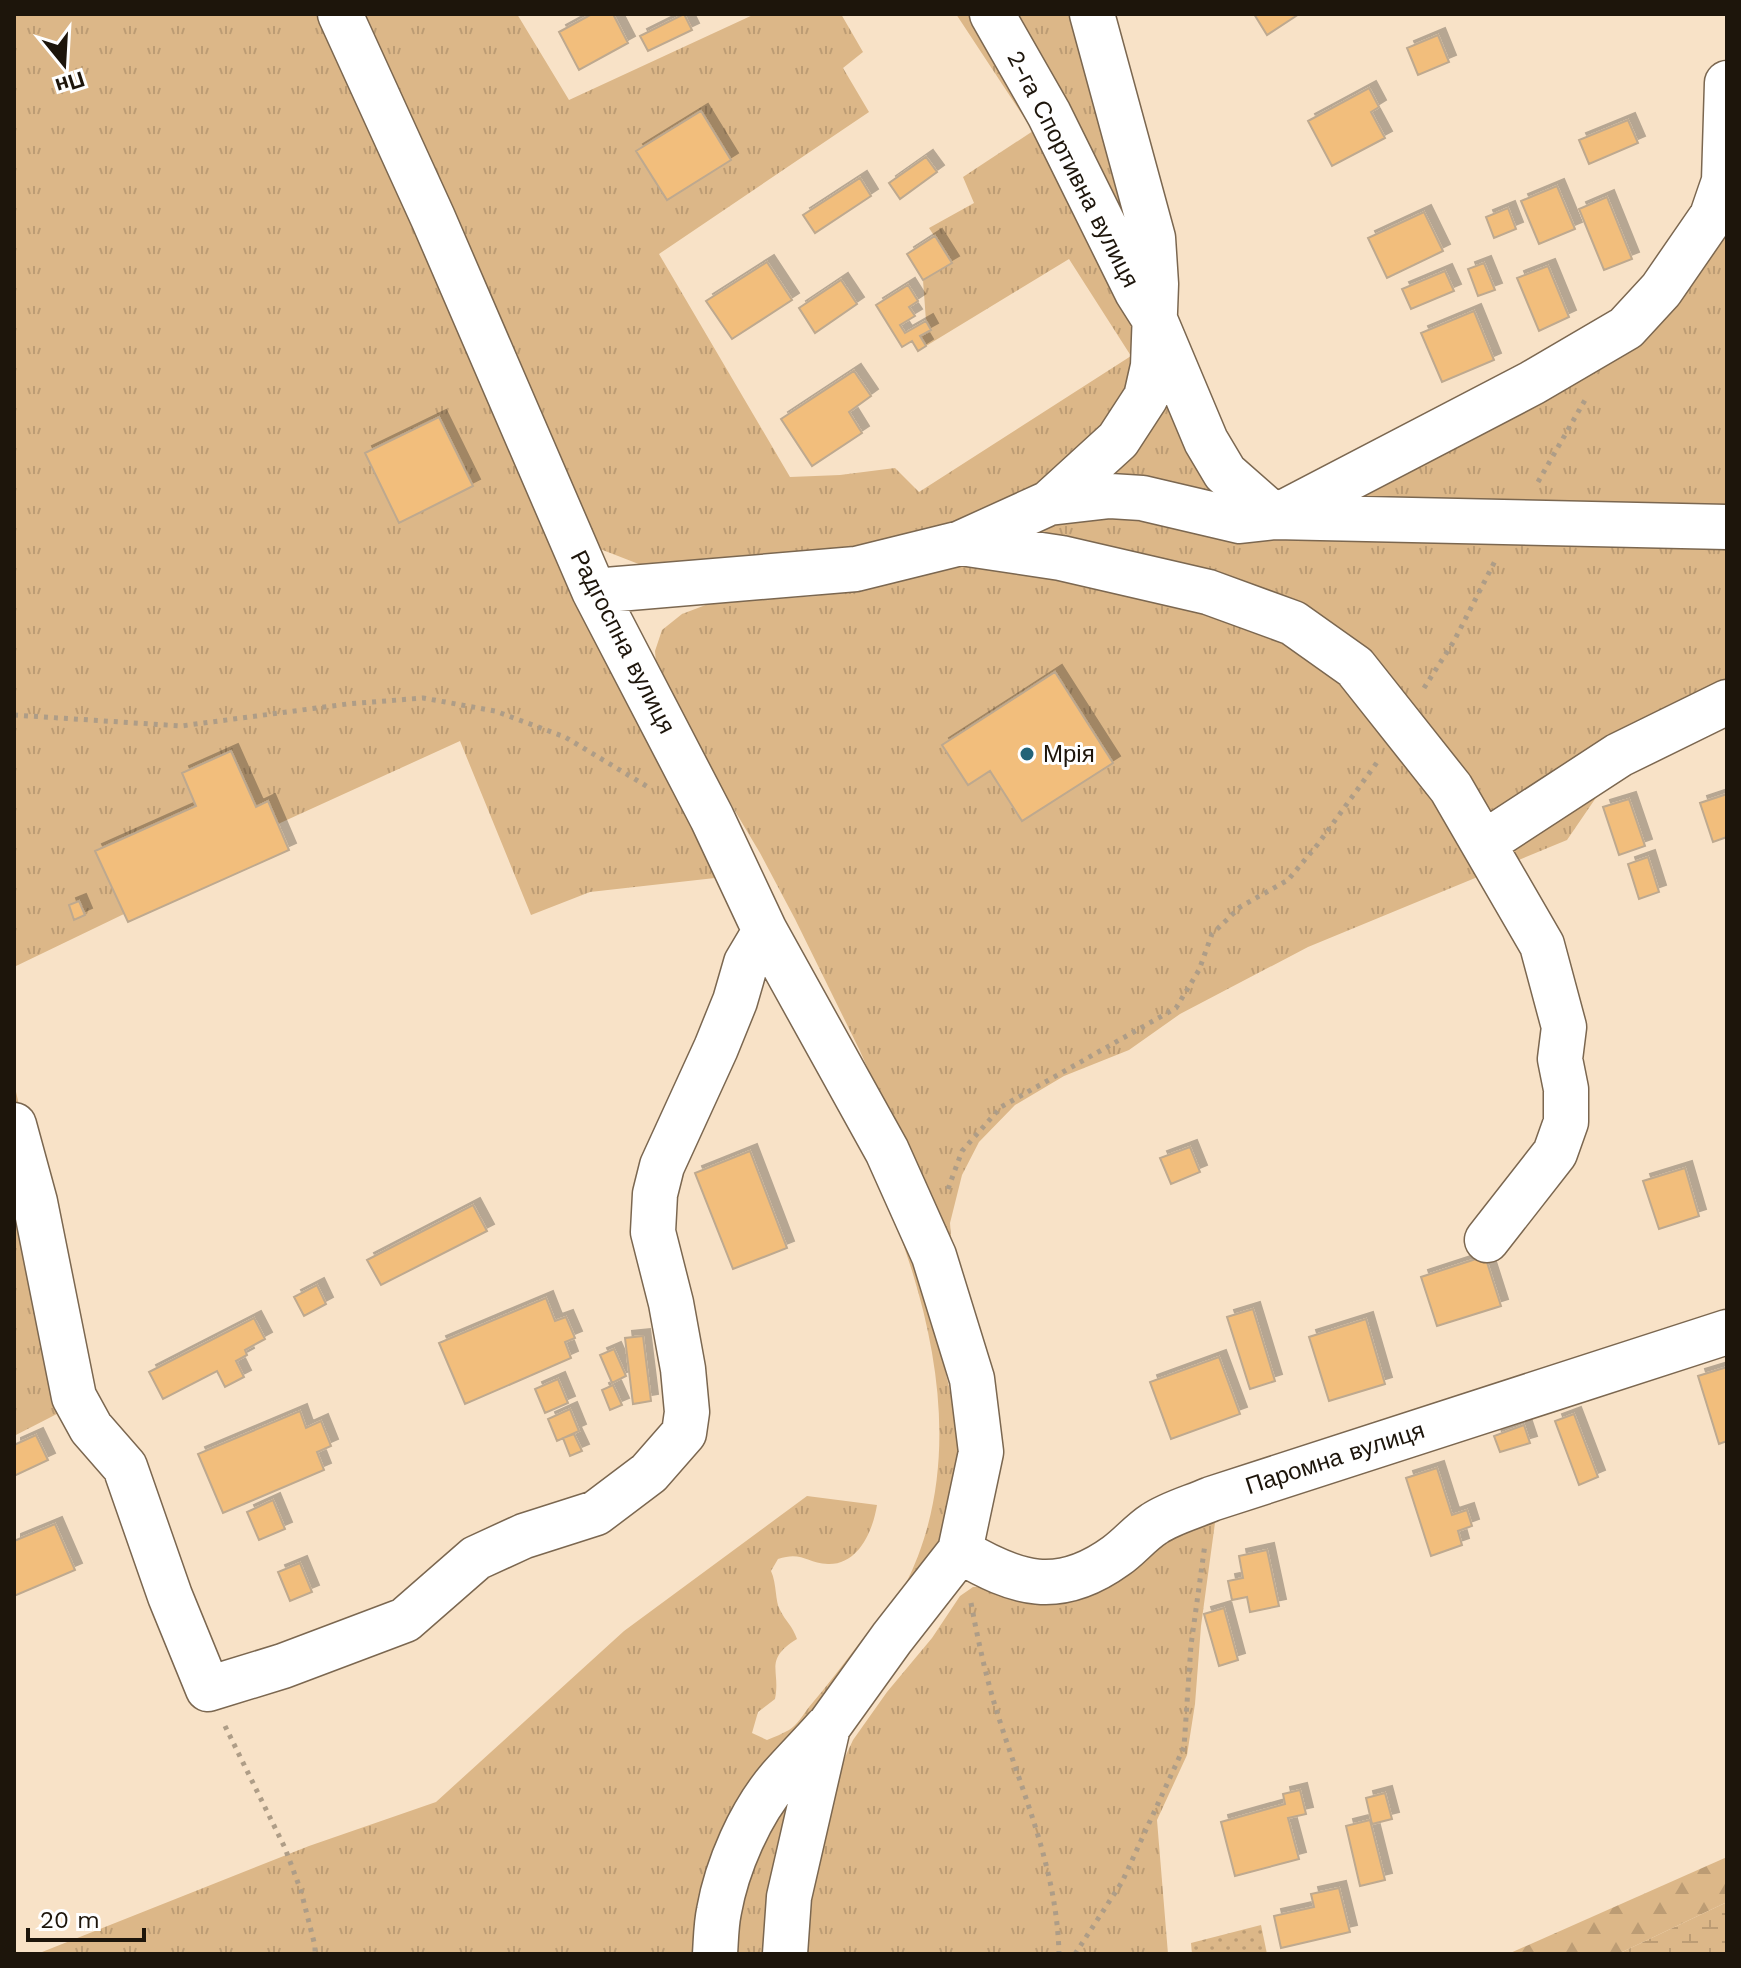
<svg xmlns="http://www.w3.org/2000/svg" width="1741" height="1968" font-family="'Work Sans',sans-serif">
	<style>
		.grass { fill: url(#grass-tufts) }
		.forest { fill: url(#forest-firs) }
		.wetland { fill: url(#wetland-marsh) }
		.garden { fill: url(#garden-dots) }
		.building { fill: #f2be7c; stroke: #bea98f; stroke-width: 2; filter: url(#shadow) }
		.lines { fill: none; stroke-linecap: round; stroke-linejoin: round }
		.minor-casing { stroke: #7b6750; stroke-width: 47 }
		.path { stroke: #ae9d87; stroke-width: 5; stroke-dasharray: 4 6; stroke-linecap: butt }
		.minor { stroke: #fff; stroke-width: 44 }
		.poi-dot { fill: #226378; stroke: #fff; stroke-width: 3 }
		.labels { text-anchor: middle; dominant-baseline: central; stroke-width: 6; stroke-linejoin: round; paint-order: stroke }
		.street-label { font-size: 24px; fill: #1d150b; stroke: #fff }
		.poi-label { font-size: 24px; fill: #1d150b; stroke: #fff; text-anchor: start }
	</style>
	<defs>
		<pattern id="grass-tufts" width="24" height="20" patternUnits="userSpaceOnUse" patternTransform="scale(2)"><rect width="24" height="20" fill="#dcb788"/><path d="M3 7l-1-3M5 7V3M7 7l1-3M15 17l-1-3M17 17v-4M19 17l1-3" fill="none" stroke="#bc9c74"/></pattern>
		<pattern id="forest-firs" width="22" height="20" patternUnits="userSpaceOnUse" patternTransform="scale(2)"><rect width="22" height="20" fill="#dcb788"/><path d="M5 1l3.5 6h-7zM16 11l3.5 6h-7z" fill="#bc9c74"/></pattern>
		<pattern id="wetland-marsh" width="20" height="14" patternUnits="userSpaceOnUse" patternTransform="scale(2)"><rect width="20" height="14" fill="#dcb788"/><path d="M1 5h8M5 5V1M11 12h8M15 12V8" fill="none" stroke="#bc9c74"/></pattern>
		<pattern id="garden-dots" width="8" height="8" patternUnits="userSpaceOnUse" patternTransform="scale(2)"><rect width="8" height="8" fill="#dcb788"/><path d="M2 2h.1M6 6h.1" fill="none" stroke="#bc9c74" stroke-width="1.8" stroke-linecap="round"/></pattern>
		<filter id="shadow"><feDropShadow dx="7" dy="-7" stdDeviation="0" flood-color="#0004"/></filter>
	</defs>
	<rect width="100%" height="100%" fill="#f8e2c7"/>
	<path class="grass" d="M14 14H316L917 1250 960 1434 947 1532 809 1726 776 1954H37L309 1846 436 1802 624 1631 807 1496 877 1505C873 1530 859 1565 828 1564 806 1563 802 1551 778 1559L771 1571C777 1584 775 1602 780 1610 786 1622 792 1625 797 1639 763 1660 781 1670 775 1699L758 1712 752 1733 767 1740C774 1737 782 1734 789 1730 797 1725 803 1715 809 1707 827 1686 844 1663 861 1641 870 1630 881 1621 890 1610 901 1595 911 1574 918 1556 1001 1338 823 1060 715 878L590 892 531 915 460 741 278 824 289 850 128 922 124 914 14 967Z
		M361 14H517L569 100 755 14H841L863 52 843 68 869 112 659 254 790 477 840 475 895 468 919 492 1131 356 1069 259 926 346 920 336 931 330 926 321 923 280 952 263 929 228 974 203 963 177 1033 131 956 14H982L1130 299 1140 398 1028 502 896 550 649 568 600 549Z
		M999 14H1076L1147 285Z
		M1727 83V726L1617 767 1567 840 1308 947 1180 1014 1129 1050 1064 1076 1015 1105 979 1142 962 1175 950 1223 953 1263 860 1051 795 919 760 853 666 695 657 675 655 651 662 630 682 614 711 603 817 596 933 563 991 540 1160 385 1246 480 1275 490 1326 481 1554 361 1634 293 1702 209Z
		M14 1083 86 1399 14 1436Z
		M1217 1508 1201 1626 1195 1704 1187 1755 1157 1820 1168 1954H801L826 1798 853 1740 887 1692 932 1638 960 1596 973 1587H992Z"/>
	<path class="forest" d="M1727 1857V1902L1618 1954H1508Z"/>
	<path class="wetland" d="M1727 1902V1954H1618L1725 1903Z"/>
	<path class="garden" d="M1261 1925 1267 1954H1192L1191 1943Z"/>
	<path class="building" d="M592 14H613L628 43 579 70 559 32Z
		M684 14 692 30 648 51 640 36Z
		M1254 14H1299L1267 35Z
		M1438 35 1449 62 1418 75 1407 48Z
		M1369 88 1379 107 1371 112 1385 138 1332 166 1308 121Z
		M701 111 731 160 667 200 636 151Z
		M1628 120 1638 143 1589 164 1579 140Z
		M926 157 937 172 900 199 889 183Z
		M860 178 871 196 815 233 803 215Z
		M1557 186 1575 229 1539 244 1521 201Z
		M1607 197 1632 259 1604 270 1579 209Z
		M1508 208 1516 229 1494 238 1486 217Z
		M1424 212 1443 251 1387 278 1368 238Z
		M935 236 952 263 923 280 907 254Z
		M767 262 792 300 732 339 706 301Z
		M1484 263 1495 290 1478 296 1468 269Z
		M1548 266 1569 317 1539 331 1517 278Z
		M1445 271 1454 291 1411 309 1402 289Z
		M841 280 857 304 815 333 799 308Z
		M908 285 918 301 909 307 915 316 900 325 905 333 926 321 931 330 920 336 926 346 918 351 912 341 902 347 876 305Z
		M1474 311 1494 360 1442 382 1421 333Z
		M854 371 871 396 849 412 862 433 812 466 781 419Z
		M439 417 473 486 399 523 365 453Z
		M1055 672 1113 763 1022 821 990 771 968 785 942 745Z
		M231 751 256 807 268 801 289 850 128 922 95 851 196 806 182 773Z
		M1727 794V837L1713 842 1700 803Z
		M1629 799 1645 846 1619 855 1603 807Z
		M1648 857 1659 892 1639 899 1628 864Z
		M79 901 85 915 74 920 69 905Z
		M1190 1147 1200 1172 1171 1184 1160 1158Z
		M750 1151 787 1248 733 1269 695 1173Z
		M1685 1168 1699 1216 1659 1229 1643 1181Z
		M473 1205 487 1231 381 1285 367 1260Z
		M1485 1256 1501 1306 1437 1326 1421 1277Z
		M317 1285 326 1304 304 1316 294 1297Z
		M546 1298 555 1321 566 1317 575 1338 565 1342 571 1358 465 1404 439 1343Z
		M1253 1309 1275 1381 1250 1389 1227 1317Z
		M254 1318 265 1339 245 1350 247 1355 236 1361 244 1377 225 1387 217 1371 163 1399 149 1372Z
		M1366 1319 1385 1384 1329 1401 1309 1337Z
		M643 1336 651 1401 633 1404 625 1338Z
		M614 1349 626 1376 612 1383 600 1355Z
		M1219 1357 1240 1414 1171 1439 1150 1382Z
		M1727 1367V1441L1719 1444 1698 1376Z
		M558 1379 568 1403 545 1413 535 1389Z
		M613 1385 622 1405 610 1410 602 1390Z
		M570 1409 579 1431 557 1441 548 1419Z
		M300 1411 306 1428 321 1421 331 1446 317 1452 324 1470 223 1513 198 1454Z
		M1574 1414 1598 1477 1579 1485 1555 1421Z
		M1524 1425 1530 1443 1500 1452 1494 1436Z
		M574 1434 582 1451 570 1456 563 1438Z
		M36 1435 48 1460 14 1476V1445Z
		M1437 1468 1452 1515 1467 1510 1472 1526 1458 1531 1462 1545 1431 1556 1406 1478Z
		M273 1500 285 1529 259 1540 247 1512Z
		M55 1524 75 1570 14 1596V1541Z
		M1267 1550 1279 1606 1250 1612 1247 1597 1232 1600 1228 1581 1243 1578 1239 1556Z
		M300 1563 312 1592 290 1601 278 1572Z
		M1224 1608 1238 1660 1219 1666 1204 1614Z
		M1300 1790 1306 1814 1288 1818 1299 1859 1235 1876 1221 1822 1285 1804 1283 1794Z
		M1385 1793 1392 1819 1372 1824 1366 1798Z
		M1370 1820 1385 1880 1360 1886 1346 1826Z
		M1339 1888 1350 1932 1281 1948 1274 1916 1314 1907 1311 1894Z"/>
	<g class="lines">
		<g class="minor-casing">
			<path id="minor" d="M340 14 433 218 594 591 712 818 765 931 887 1151 934 1256 972 1379 981 1452 960 1551 892 1638 828 1727 789 1897 785 1954
				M992 14 1049 114 1137 292 1156 322 1206 441 1225 473 1275 517 1532 383 1626 328 1661 290 1712 216 1724 181 1727 83
				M1049 503 1118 440 1146 397 1153 366 1156 284 1153 238 1092 14
				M961 543 1061 558 1208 592 1293 623 1355 667 1451 788 1542 945 1564 1027 1560 1059 1566 1089V1122L1555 1153 1487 1240
				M594 591 856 569 961 543 1049 503 1110 496 1142 498 1240 521 1275 517 1727 527
				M1484 843 1619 755 1727 702
				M14 1125 35 1202 74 1397 91 1428 125 1467 170 1596 208 1689 283 1666 405 1620 476 1558 524 1536 596 1513 649 1473 684 1433 687 1412 683 1369 671 1303 653 1232 655 1194 662 1166 716 1048 735 1001 746 963 765 931
				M960 1551C1016 1584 1058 1598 1116 1556 1129 1547 1140 1533 1154 1524 1170 1513 1193 1507 1211 1499L1727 1332
				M715 1954C716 1940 716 1925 719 1911 727 1866 750 1813 780 1778 795 1761 811 1745 826 1728"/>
		</g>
		<path class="path" d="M1538 482 1585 400
			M1424 688 1454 641 1495 561
			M14 715 181 726 347 704 423 698 495 711 565 737 648 787
			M948 1189 962 1151 1001 1107 1176 1008 1199 970 1212 934 1240 907 1288 880 1318 844 1378 761
			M971 1603C977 1635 984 1668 993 1699 1018 1784 1057 1864 1059 1954
			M225 1726 285 1848 301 1891 315 1946V1954
			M1075 1954 1122 1882 1184 1747 1191 1645 1205 1544"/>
		<use href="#minor" class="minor"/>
	</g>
	<circle class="poi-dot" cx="1027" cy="754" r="8"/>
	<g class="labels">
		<g class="street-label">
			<text transform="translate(1073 169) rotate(63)">2-га Спортивна вулиця</text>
			<text transform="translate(623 642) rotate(63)">Радгоспна вулиця</text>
			<text transform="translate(1335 1458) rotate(-18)">Паромна вулиця</text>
		</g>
		<g class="poi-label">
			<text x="1043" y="754">Мрія</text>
		</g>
	</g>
	<rect width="1741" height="1968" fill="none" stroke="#1d150b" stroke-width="32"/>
	<g transform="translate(64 64) rotate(162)" stroke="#ffffff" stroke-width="6" paint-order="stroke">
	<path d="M0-6L14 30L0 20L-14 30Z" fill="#1d150b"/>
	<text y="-12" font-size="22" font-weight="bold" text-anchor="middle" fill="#1d150b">Пн</text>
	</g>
	<path d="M28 1928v12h116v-12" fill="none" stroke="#1d150b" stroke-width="4"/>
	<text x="40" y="1928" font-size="24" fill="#1d150b" stroke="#ffffff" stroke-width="6" paint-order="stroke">20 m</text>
</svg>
